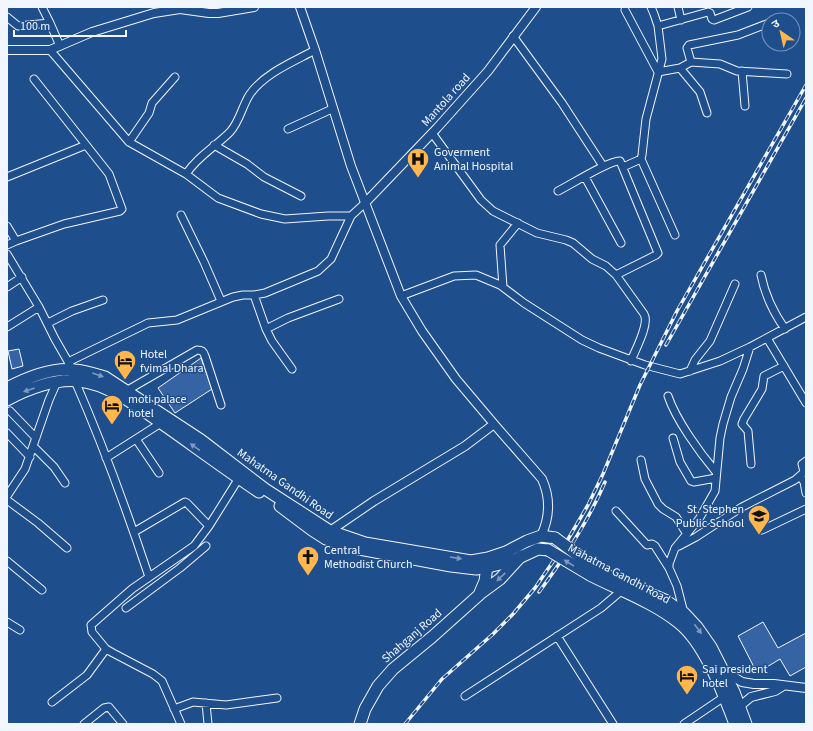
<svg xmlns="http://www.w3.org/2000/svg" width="813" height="731" font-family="'Source Sans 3','Noto Sans Devanagari',sans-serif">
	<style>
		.building { fill: #3563a3; stroke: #f2f6ff }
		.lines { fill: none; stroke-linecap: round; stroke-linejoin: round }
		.minor-casing { stroke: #f2f6ff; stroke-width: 9 }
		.tertiary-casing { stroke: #f2f6ff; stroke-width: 10 }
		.primary-casing { stroke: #f2f6ff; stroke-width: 13 }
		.trunk-casing { stroke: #f2f6ff; stroke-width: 13 }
		.minor { stroke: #1f4e8c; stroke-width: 7 }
		.tertiary { stroke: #1f4e8c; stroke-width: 8 }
		.primary { stroke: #1f4e8c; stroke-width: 11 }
		.trunk { stroke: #1f4e8c; stroke-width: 11 }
		.rail-casing { stroke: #f2f6ff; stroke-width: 3.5 }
		.rail { stroke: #1f4e8c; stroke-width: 2; stroke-dasharray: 6; stroke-linecap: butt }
		.trunk-bridge-casing { stroke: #f2f6ff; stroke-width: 13; stroke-linecap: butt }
		.trunk-bridge { stroke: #1f4e8c; stroke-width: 11 }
		.oneway { fill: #7e9ac0 }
		.labels { text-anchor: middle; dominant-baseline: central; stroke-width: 3; stroke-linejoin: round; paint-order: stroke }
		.street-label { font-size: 12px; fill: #f2f6ff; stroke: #1f4e8c }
		.poi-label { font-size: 12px; fill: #f2f6ff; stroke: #1f4e8c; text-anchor: start }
	</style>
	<rect width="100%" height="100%" fill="#1f4e8c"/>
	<path class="building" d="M19 349 23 366 12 369 8 351Z
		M201 358 212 389 175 413 158 388Z
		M763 622 778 648 806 633V667L790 676 780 659 757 673 738 636Z"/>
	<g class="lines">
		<g class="minor-casing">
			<path id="minor" d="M42 7 50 23 60 46
				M678 7 681 20
				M625 10 658 72
				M7 17 18 26 50 23
				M777 20 779 19
				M658 26 708 12 710 13 712 19 714 20 748 7
				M513 36 562 103 603 166
				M50 50 129 142 186 174 218 198 261 214 285 219 328 216H351
				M691 62 687 48 689 45 738 35 769 23
				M680 68 700 92 707 113
				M742 71 745 106
				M658 72 680 68 691 62 720 64 737 71 787 74
				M288 129 332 109
				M432 133 481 200 493 211 537 233 566 240 573 243 592 259 606 266 616 275 644 314C650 324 635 350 631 361
				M129 142 149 113 152 103 175 77
				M214 145 247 164 264 177 301 196
				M641 159 675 235
				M623 167 641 159 642 155 646 119 662 59 658 26 654 14 651 7
				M186 174C198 156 215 147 230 132 240 121 242 106 250 94 265 73 293 62 315 50
				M7 177 86 145
				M585 177 621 243
				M558 191C570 185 610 160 620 161L658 253 656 255 616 275
				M181 215 204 262 221 301
				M7 226 16 241 64 224 120 211 122 209 109 174 34 79
				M7 245 16 241
				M7 254 39 307 55 339 70 365
				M761 275C765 295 773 312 785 329
				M7 287 22 277
				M503 287 500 245 518 223
				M254 295 266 329 272 341 292 369
				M401 296 454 276 476 275 500 285 524 303 582 340 599 348 645 365 680 374 720 361 750 347 806 317
				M48 323 72 311 103 300
				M7 327 39 307
				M266 329 288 318 339 299
				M767 338 806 403
				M68 362 142 326 148 323 177 320 233 297 243 295H254L265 293 318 271 331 259 351 216 365 203
				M690 371 695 360 710 341 735 284
				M75 381C103 445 127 511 149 577
				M126 391 197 350C202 350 203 351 205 356L221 405
				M668 396C676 420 700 453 716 472
				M10 411 36 438
				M7 433 30 457
				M673 438 680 462 691 481 694 482 716 478
				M136 439 159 473
				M34 447 54 467 65 483
				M106 458 161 423
				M641 460 645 479 658 504 663 509 676 517 687 534
				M751 464 748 431 742 424 744 419 762 389 764 376 784 366
				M800 476 804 482 806 493
				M7 496 25 469 49 400 57 382
				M7 500 38 523 67 548
				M616 511 647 545 652 544 655 546 669 568
				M762 530 806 509
				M134 532 185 502 187 503 209 526
				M679 546 696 537 742 507 795 480 804 472 802 464 806 461
				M7 561 42 590
				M126 608 180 568 206 546
				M684 613 677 586 669 568V564L675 548 699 519 715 491 720 438 723 424 731 397 743 369 750 347
				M7 622 20 630
				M557 636 613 724
				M465 696 601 608 621 591
				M52 702 87 675 106 649
				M206 703 208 724
				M174 709 193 702 226 705 277 698
				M84 724 104 708 109 707 123 724
				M181 724 162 681 153 674 113 653 106 649 92 632 91 625 132 589 194 546 209 526 239 478
				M684 724 727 695"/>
		</g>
		<g class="tertiary-casing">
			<path id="tertiary" d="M300 7 315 50 351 166 401 296 422 331 456 379 494 424 542 479C551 499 550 517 541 536
				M7 50H50L92 32 154 13 180 9 209 13H218L254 7
				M365 203 437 128 488 71 536 7
				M330 531 374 501 465 446 494 424
				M724 671 742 682 754 684H774L806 688
				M739 707 751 697 775 691 783 686"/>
		</g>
		<g class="primary-casing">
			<path id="primary" d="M481 593 500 579 521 556
				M360 724 365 709 378 686 393 669 432 637 479 595 485 581 488 559"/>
		</g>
		<g class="trunk-casing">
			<path id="trunk" d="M7 388C26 378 53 367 75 370 85 371 95 374 105 377L201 440 265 489 330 531 365 543 471 561 488 558 506 552 527 541 541 536 555 538
				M7 400C27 389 56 378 79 381 110 384 142 410 167 427 198 449 228 471 259 492
				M280 506 312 530 326 539 338 543 354 548 451 566 476 569 492 566 512 561 538 549 548 550
				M594 567 612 578 665 600 684 613 697 627 711 647 734 692 746 724
				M590 575C619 590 653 602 679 623 705 644 723 693 735 724"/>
		</g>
		<use href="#minor" class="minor"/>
		<use href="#tertiary" class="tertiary"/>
		<use href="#primary" class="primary"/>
		<use href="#trunk" class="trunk"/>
		<g class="rail-casing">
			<path id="rail" d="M666 345 806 98
				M539 592C565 557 588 522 605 482
				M405 724 442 679 493 634 513 614 535 588 567 541 588 505 603 474 640 385 677 311 806 85"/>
		</g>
		<use href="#rail" class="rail"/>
		<g class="trunk-bridge-casing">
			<path id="trunk-bridge" d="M555 538 594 567
				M548 550 590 575"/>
		</g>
		<use href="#trunk-bridge" class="trunk-bridge"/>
	</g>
	<defs><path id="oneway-solid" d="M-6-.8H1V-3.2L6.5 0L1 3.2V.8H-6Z"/></defs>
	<g class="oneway">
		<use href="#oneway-solid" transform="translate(98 375) rotate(19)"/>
		<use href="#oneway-solid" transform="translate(29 390) rotate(161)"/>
		<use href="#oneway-solid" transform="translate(195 447) rotate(-145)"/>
		<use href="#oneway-solid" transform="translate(456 558) rotate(9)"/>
		<use href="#oneway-solid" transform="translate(569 563) rotate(-148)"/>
		<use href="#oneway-solid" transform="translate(501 577) rotate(137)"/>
		<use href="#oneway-solid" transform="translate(698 629) rotate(53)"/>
	</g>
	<defs>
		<g id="hospital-pin" transform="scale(1.15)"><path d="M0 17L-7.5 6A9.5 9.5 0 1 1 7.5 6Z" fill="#ffb74d" stroke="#1f4e8c"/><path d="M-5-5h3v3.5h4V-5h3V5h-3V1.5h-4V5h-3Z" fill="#111"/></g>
		<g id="hotel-pin" transform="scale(1.15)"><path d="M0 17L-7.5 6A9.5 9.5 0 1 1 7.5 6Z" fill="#ffb74d" stroke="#1f4e8c"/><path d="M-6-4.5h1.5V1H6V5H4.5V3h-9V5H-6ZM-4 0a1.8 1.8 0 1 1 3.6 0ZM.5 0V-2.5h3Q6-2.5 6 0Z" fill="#111"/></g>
		<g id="school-pin" transform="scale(1.15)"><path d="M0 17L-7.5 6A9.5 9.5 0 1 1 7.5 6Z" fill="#ffb74d" stroke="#1f4e8c"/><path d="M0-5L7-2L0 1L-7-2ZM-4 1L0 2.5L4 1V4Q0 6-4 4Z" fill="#111"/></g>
		<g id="church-pin" transform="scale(1.15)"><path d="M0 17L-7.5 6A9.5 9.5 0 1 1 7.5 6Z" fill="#ffb74d" stroke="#1f4e8c"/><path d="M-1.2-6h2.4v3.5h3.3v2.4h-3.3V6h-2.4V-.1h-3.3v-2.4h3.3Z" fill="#111"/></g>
	</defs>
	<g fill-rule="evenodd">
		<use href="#hospital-pin" x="418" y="159"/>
		<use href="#hotel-pin" x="125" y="361"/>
		<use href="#hotel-pin" x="112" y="406"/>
		<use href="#school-pin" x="759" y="516"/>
		<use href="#church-pin" x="308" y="557"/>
		<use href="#hotel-pin" x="687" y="676"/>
	</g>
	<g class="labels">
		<g class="street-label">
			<text transform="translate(446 100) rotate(-48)">Mantola road</text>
			<text transform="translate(285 484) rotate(35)">Mahatma Gandhi Road</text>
			<text transform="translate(619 574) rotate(28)">Mahatma Gandhi Road</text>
			<text transform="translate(412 636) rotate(-41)">Shahganj Road</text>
		</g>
		<g class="poi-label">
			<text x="434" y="152">Goverment<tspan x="434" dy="14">Animal Hospital</tspan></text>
			<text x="140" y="354">Hotel<tspan x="140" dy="14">fvimal Dhara</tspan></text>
			<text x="128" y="399">moti palace<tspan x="128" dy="14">hotel</tspan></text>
			<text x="744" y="509" text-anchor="end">St. Stephen<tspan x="744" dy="14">Public School</tspan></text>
			<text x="324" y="550">Central<tspan x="324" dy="14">Methodist Church</tspan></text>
			<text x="702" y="669">Sai president<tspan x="702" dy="14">hotel</tspan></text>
		</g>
	</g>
	<rect width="813" height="731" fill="none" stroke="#f2f6ff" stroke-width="16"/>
	<g transform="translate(781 32) rotate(326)"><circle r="19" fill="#1f4e8c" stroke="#7391ba"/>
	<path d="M0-3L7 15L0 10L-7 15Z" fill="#ffb74d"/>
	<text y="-6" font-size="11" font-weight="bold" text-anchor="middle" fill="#f2f6ff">उ</text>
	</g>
	<path d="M14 30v6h112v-6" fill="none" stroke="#f2f6ff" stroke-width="2"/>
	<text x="20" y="30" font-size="12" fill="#f2f6ff" stroke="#1f4e8c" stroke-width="3" paint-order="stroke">100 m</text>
</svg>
